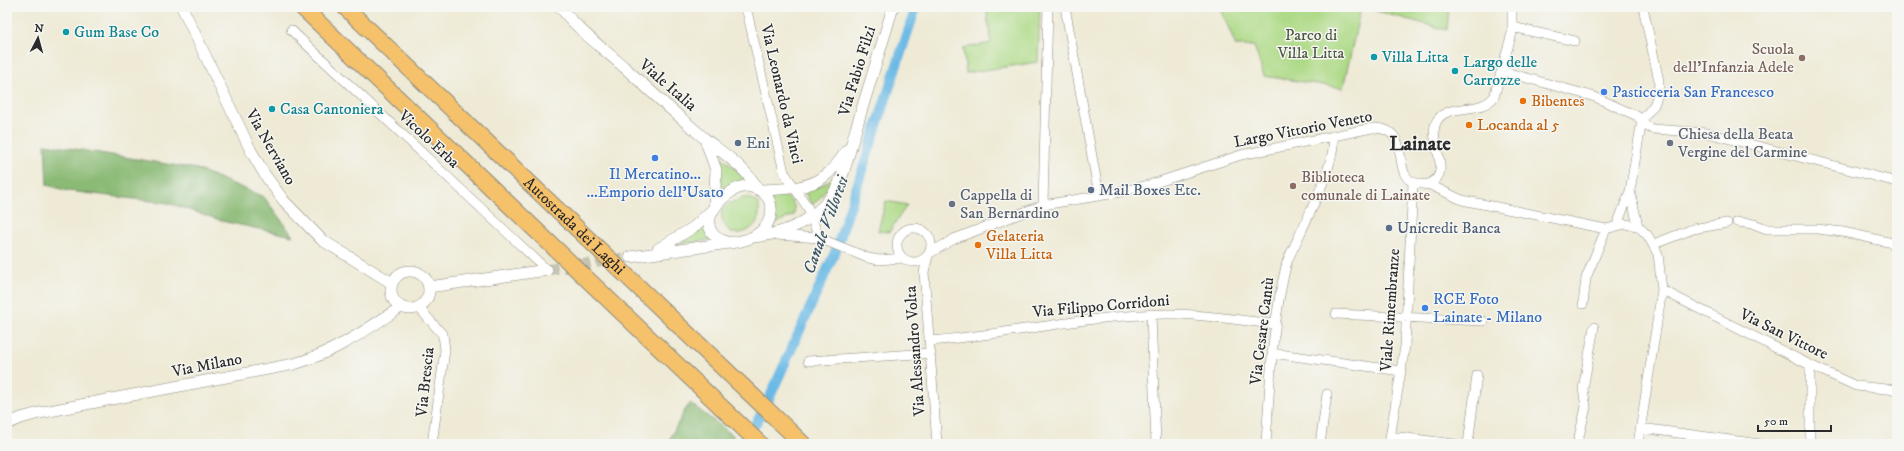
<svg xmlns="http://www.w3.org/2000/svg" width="1904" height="451" font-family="'IM FELL DW Pica',serif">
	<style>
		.green { fill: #aeda87; stroke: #6c8259 }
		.forest { fill: #8aba74; stroke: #5a7250 }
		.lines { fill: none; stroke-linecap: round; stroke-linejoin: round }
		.canal { stroke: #6ab9e5; stroke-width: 10 }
		.tertiary-tunnel { stroke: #c7c4b3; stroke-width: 11; stroke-dasharray: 11 5.5; stroke-linecap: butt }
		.minor-casing { stroke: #8c8a80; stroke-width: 10 }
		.tertiary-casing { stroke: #8c8a80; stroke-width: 12 }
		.motorway-casing { stroke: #8c8a80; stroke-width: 18 }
		.minor { stroke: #fff; stroke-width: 9 }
		.tertiary { stroke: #fff; stroke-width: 11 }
		.motorway { stroke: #f5c16b; stroke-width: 16 }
		.culture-dot { fill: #0f9aa8; stroke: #f6f6f2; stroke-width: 1.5 }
		.education-dot { fill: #8d6e63; stroke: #f6f6f2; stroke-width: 1.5 }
		.shop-dot { fill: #3f7fe0; stroke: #f6f6f2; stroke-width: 1.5 }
		.food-dot { fill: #e8710a; stroke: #f6f6f2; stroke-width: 1.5 }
		.service-dot { fill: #5c6f8a; stroke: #f6f6f2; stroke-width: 1.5 }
		.worship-dot { fill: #6b7280; stroke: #f6f6f2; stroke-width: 1.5 }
		.labels { text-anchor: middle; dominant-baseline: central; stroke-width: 3; stroke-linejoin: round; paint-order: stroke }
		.culture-label { font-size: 16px; fill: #0d838f; stroke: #f6f6f2; text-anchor: start }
		.park-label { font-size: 16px; fill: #4c5742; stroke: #f6f6f2 }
		.education-label { font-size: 16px; fill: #785e54; stroke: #f6f6f2; text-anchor: end }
		.street-label { font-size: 16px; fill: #2b2b2b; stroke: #f6f6f2 }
		.shop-label { font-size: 16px; fill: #366cbe; stroke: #f6f6f2; text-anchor: start }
		.food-label { font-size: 16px; fill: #c56008; stroke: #f6f6f2; text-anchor: start }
		.worship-label { font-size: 16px; fill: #5b616d; stroke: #f6f6f2; text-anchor: start }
		.service-label { font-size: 16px; fill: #4e5e75; stroke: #f6f6f2; text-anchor: start }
		.water-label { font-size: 17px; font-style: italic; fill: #3e5663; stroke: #f6f6f2 }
		.district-label { font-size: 20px; font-weight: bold; fill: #2b2b2b; stroke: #f6f6f2 }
	</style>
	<rect width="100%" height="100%" fill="#f6f6f2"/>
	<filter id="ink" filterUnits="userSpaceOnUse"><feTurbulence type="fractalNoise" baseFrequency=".025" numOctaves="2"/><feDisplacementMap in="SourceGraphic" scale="8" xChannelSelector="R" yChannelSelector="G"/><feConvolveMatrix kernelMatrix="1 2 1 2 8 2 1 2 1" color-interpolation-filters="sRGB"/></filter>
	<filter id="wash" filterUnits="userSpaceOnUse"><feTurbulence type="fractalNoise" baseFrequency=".012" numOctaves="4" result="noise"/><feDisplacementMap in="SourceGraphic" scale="16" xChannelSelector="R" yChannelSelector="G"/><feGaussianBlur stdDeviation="0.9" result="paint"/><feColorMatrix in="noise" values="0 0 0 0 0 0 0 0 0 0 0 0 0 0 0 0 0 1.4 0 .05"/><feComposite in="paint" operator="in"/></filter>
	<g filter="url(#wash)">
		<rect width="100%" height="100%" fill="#eeead5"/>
		<path class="green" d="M986 7H1040L1038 62 966 73 963 48 991 43Z
			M1220 7H1361L1343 88 1264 76 1254 46H1236Z
			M1362 7H1449L1447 30Z
			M719 155 749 181 733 185 721 190 722 176Z
			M838 173 818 200 812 205 803 189C818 190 828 182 838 173Z
			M771 194C785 193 797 200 794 215L772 225Z
			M743 198H749L758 203C764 221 749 236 732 233 724 227 720 219 722 209L728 204Z
			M886 201 907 205 889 232 878 231Z
			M705 223 714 239 680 244Z"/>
		<path class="forest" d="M45 144 197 169 264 197 293 236 226 222 168 203 68 191 47 185Z
			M690 403 734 436 727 444H667L685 410Z"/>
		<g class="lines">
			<path class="canal" d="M743 444 764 410 836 250 916 7"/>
		</g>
	</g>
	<g filter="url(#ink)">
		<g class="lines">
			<path class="tertiary-tunnel" d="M547 270 630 257"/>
			<g class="minor-casing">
				<path id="minor" d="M746 7 784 172 808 208 819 238
					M1065 7 1099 195
					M1512 27 1575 41
					M291 30 547 270
					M1502 71 1595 97 1637 116 1648 127 1653 129 1707 133 1897 182
					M1428 184 1462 200 1606 229
					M1043 205 1048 7
					M1737 222 1754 224 1767 229H1817L1843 232 1897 244
					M1617 225 1630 191
					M1638 226 1630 191 1642 120 1654 105 1658 94 1659 81 1643 7
					M897 245a17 17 0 1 1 34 0a17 17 0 1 1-34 0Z
					M1606 229 1625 224 1638 226 1648 236 1658 254 1662 290 1638 444
					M776 235 819 238 868 258 879 260 903 258
					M1654 244 1693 229 1727 223
					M930 253 954 239 1043 205 1116 193 1152 184 1241 155 1372 128C1415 127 1389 177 1416 183 1420 184 1425 185 1429 184 1456 172 1424 138 1438 119 1451 103 1481 114 1494 97L1512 33V7
					M928 256 924 272 937 444
					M1662 290 1810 365 1856 386 1897 390
					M1583 304 1586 278 1606 229
					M419 308 443 335 445 350 432 444
					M1336 314 1483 321
					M1151 315 1156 444
					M930 341C1008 335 1086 315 1166 314 1202 313 1239 321 1275 324
					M1272 353 1401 371
					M808 361 931 353
					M1810 365V444
					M1641 428 1760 444
					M1391 436 1454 444
					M1266 444C1270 383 1272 321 1287 262 1297 238 1341 157 1332 136
					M1320 444 1327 394
					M1389 444 1405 346 1413 183
					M1468 444 1477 375
					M1585 444 1578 441 1586 407 1583 389 1594 327"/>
			</g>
			<g class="tertiary-casing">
				<path id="tertiary" d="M182 7 251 151 265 175 284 201 322 240 392 283
					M560 7C580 32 600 46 624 67 650 91 677 115 704 138 724 154 745 167 759 190
					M705 139 716 170 714 207
					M745 186C781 189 779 230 745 240 738 242 731 244 724 241 690 229 722 190 745 186Z
					M759 190C779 189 808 190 825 176 834 169 841 159 847 150
					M753 237C785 234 810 223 831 197 845 178 849 151 856 129 868 88 881 48 893 7
					M658 249 694 227 712 210
					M630 257 729 243
					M391 290a19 19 0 1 1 38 0a19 19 0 1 1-38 0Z
					M429 287 547 270
					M7 424 21 418 39 413 294 364C334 353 366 330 401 307"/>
			</g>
			<g class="motorway-casing">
				<g id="motorway">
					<path d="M302 7 760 444"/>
					<path id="s1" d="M345 7 803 444"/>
				</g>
			</g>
			<use href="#minor" class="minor"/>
			<use href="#tertiary" class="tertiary"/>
			<use href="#motorway" class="motorway"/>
		</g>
	</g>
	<g class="culture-dot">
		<circle cx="66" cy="32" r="4"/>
		<circle cx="1374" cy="57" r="4"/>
		<circle cx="1455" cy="71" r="4"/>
		<circle cx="272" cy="109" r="4"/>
	</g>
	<g class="education-dot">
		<circle cx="1802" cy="58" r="4"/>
		<circle cx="1293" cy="186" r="4"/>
	</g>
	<g class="shop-dot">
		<circle cx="1604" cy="92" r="4"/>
		<circle cx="655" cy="158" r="4"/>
		<circle cx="1425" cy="308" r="4"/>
	</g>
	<g class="food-dot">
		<circle cx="1523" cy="101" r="4"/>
		<circle cx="1469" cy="125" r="4"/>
		<circle cx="978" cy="245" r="4"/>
	</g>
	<g class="service-dot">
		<circle cx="738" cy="143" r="4"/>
		<circle cx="1091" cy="190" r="4"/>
		<circle cx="1389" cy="228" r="4"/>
	</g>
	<g class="worship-dot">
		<circle cx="1670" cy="143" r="4"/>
		<circle cx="952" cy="204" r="4"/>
	</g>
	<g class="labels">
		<g class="culture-label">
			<text x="74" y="32">Gum Base Co</text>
			<text x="1382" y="57">Villa Litta</text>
			<text x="1463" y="62">Largo delle<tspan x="1463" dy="18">Carrozze</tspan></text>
			<text x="280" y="109">Casa Cantoniera</text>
		</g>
		<g class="park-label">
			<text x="1311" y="35">Parco di<tspan x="1311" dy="18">Villa Litta</tspan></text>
		</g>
		<g class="education-label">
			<text x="1794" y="49">Scuola<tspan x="1794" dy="18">dell'Infanzia Adele</tspan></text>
			<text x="1301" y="177" text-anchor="start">Biblioteca<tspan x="1301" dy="18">comunale di Lainate</tspan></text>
		</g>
		<g class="street-label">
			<text transform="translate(857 71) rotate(-73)">Via Fabio Filzi</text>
			<text transform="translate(668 85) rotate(41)">Viale Italia</text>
			<text transform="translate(782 94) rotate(77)">Via Leonardo da Vinci</text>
			<text transform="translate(1303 129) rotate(-11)">Largo Vittorio Veneto</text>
			<text transform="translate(429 139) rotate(43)">Vicolo Erba</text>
			<text transform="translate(271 147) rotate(60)">Via Nerviano</text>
			<text stroke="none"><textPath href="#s1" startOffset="317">Autostrada dei Laghi</textPath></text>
			<text transform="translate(1101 306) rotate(-5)">Via Filippo Corridoni</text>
			<text transform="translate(1390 310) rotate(-86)">Viale Rimembranze</text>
			<text transform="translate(1262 331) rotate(-83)">Via Cesare Cantù</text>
			<text transform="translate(1784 334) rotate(26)">Via San Vittore</text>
			<text transform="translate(915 351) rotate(-94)">Via Alessandro Volta</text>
			<text transform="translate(207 365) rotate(-11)">Via Milano</text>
			<text transform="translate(425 382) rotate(-84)">Via Brescia</text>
		</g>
		<g class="shop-label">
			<text x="1612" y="92">Pasticceria San Francesco</text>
			<text x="655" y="174" text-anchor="middle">Il Mercatino...<tspan x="655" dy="18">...Emporio dell'Usato</tspan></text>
			<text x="1433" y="299">RCE Foto<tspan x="1433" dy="18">Lainate - Milano</tspan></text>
		</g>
		<g class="food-label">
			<text x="1531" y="101">Bibentes</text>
			<text x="1477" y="125">Locanda al 5</text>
			<text x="986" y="236">Gelateria<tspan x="986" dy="18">Villa Litta</tspan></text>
		</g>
		<g class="worship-label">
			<text x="1678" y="134">Chiesa della Beata<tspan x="1678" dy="18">Vergine del Carmine</tspan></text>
			<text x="960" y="195">Cappella di<tspan x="960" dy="18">San Bernardino</tspan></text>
		</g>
		<g class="service-label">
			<text x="746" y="143">Eni</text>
			<text x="1099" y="190">Mail Boxes Etc.</text>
			<text x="1397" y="228">Unicredit Banca</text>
		</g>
		<g class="water-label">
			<text transform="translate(826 225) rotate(-70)">Canale Villoresi</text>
		</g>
		<g class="district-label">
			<text x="1420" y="144">Lainate</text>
		</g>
	</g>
	<rect width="1904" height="451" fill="none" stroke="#f6f6f2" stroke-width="24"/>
	<g transform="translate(38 38) rotate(6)" stroke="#f6f6f2" stroke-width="3" paint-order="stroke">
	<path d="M0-3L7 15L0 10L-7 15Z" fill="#2b2b2b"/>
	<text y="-6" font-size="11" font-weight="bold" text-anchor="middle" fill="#2b2b2b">N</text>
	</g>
	<path d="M1758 425v6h73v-6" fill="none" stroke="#2b2b2b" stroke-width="2"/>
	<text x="1764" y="425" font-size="12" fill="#2b2b2b" stroke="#f6f6f2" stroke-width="3" paint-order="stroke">50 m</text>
</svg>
